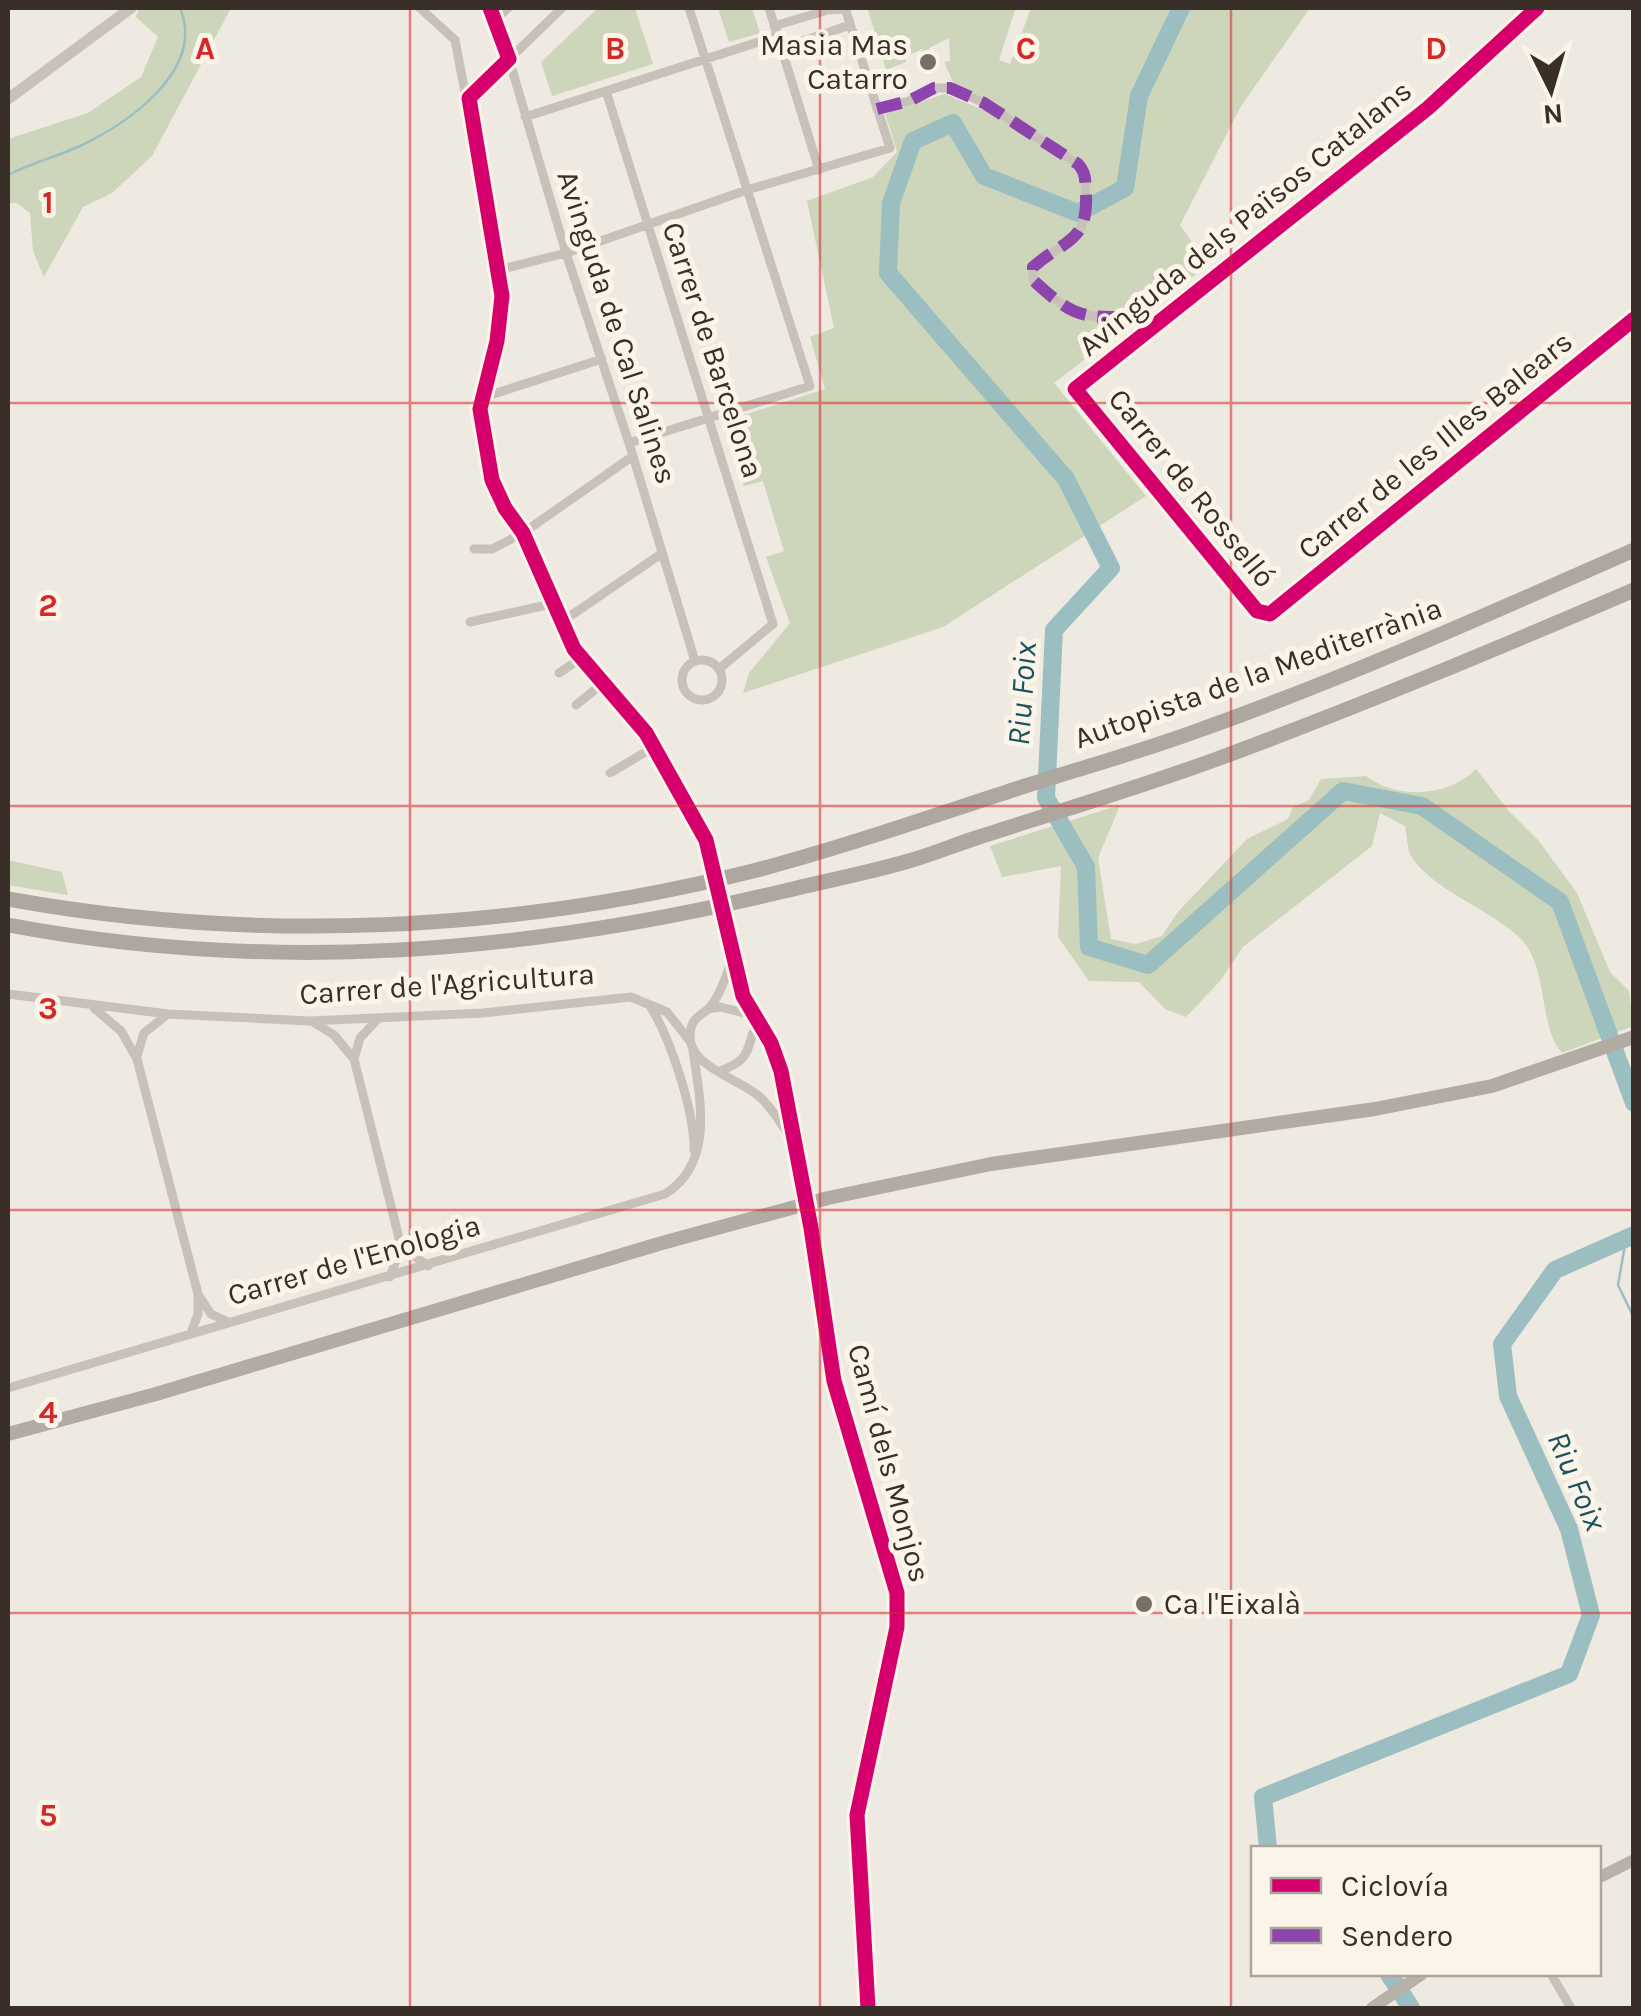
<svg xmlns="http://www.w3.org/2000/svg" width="1641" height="2016" font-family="Karla,sans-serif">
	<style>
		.green { fill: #cdd5ba }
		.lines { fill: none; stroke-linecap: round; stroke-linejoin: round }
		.stream { stroke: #9bbec1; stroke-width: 2.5 }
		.river { stroke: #9bbec1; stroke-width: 18 }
		.minor { stroke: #c7c1ba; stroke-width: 9 }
		.tertiary { stroke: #c7c1ba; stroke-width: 11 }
		.secondary { stroke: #b8b1aa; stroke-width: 12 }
		.trunk { stroke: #b2aba4; stroke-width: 14 }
		.motorway { stroke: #ada7a0; stroke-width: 15 }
		.quiet { stroke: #8e44ad; stroke-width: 12; stroke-dasharray: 25 12; stroke-linecap: butt }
		.cycleway-casing { stroke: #fbf4e8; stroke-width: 21 }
		.cycleway { stroke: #d6006c; stroke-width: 15 }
		.grid { fill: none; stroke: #d62828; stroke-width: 2.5; stroke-opacity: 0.55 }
		.poi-dot { fill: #786f69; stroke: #fbf4e8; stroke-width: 4 }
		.labels { text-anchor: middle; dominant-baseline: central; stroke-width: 10; stroke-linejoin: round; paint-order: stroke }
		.poi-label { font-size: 30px; fill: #392e28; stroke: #fbf4e8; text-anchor: end }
		.street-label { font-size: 30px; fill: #392e28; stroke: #fbf4e8 }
		.water-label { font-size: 32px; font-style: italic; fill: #1a535e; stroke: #fbf4e8 }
		.grid-label { font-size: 32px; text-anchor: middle; font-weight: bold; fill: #d62828; stroke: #fbf4e8; stroke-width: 10; stroke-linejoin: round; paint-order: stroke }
	</style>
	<rect width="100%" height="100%" fill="#eee9e1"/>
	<path class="green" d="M139 8H231L152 156 112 193 83 207 44 277 33 251 30 213 17 203H8V139L88 113 141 77 158 37 136 17Z
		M598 8H635L653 64 552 96 541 62Z
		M718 8H752L760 33 729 42Z
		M874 8 1015 10 999 60 1010 64 1031 8H1310L1241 106 1180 225 1208 265 1054 383 1146 496 943 627 743 693 749 673 790 623 766 557 784 551 763 481 744 486 722 422 825 389 810 337 834 328 807 201 873 177 897 152 885 113 945 94 988 112 994 106 954 84 944 62 950 61 949 38 929 48 932 57 925 59 922 49 905 57 906 62 886 70 868 10Z
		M1476 769 1508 810 1538 840 1577 893 1610 972 1629 991 1633 1026 1562 1053C1538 1026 1549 968 1521 939 1491 909 1433 891 1411 856 1407 848 1407 834 1405 826L1380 813 1372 846 1243 947 1220 981 1186 1017 1165 1009 1139 982 1089 981 1058 937 1061 866 1002 877 990 846 1120 805 1098 858 1111 939 1136 944 1162 936 1177 913 1247 839 1288 819 1293 807 1309 800 1321 779 1366 776C1397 800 1449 797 1476 769Z
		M8 860 62 872 68 895 8 885Z"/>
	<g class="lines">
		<path class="stream" d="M8 175C31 163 56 157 80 146 129 123 206 69 180 8
			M1626 1239 1618 1285 1634 1318"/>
		<path class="river" d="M1181 8 1139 96 1125 188 1078 213 984 176 953 123 913 141 891 203 888 273 1066 479 1111 568 1054 630 1046 798 1086 867 1089 947 1148 965 1343 791 1422 806 1560 902 1634 1103
			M1268 1848 1263 1797 1569 1674 1591 1615 1569 1529 1508 1396 1502 1344 1555 1270 1634 1235
			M1389 1974 1411 2008"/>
		<path class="minor" d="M420 8 455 40 499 270 501 313 480 409 492 480 505 508 523 533 574 649 646 733 703 832 743 996 771 1043 781 1071 811 1228 834 1381 898 1603 889 1668 857 1815 868 2008
			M490 8 509 59 566 253 629 443 695 661
			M769 8 819 170
			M1537 8 1428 108 1075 389 1257 611 1270 614 1634 319
			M495 20 508 8
			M774 26 828 10 845 9
			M782 48 850 25
			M606 91 773 624 719 669
			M469 98 562 8
			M877 109 909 101 934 88H950L984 103 1078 164C1087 173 1085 182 1086 194 1088 243 1065 239 1033 267V280C1073 317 1082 319 1135 316L1150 330
			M525 117 777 36
			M499 270 566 253 747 190 890 148 845 8
			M481 398 602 359
			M629 443 810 386 689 8
			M474 549H492L523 533 633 456
			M470 622 551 604
			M560 623 661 554
			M682 680a20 20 0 1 1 40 0a20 20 0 1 1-40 0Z
			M559 673 580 659
			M576 705 602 684
			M610 773 654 747
			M732 960C726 975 720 997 708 1009 702 1015 695 1016 692 1025 678 1065 739 1077 761 1098 774 1110 783 1128 794 1142
			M8 994 168 1014 310 1021 483 1013 631 997 667 1012 689 1040
			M650 1006C670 1037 695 1113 694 1150
			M94 1008 121 1031 137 1059 198 1294V1314L191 1333
			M708 1009 720 1007 753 1015
			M313 1022 334 1035 354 1059 399 1238V1252L390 1277
			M137 1056 144 1033 168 1014
			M354 1059 360 1038 377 1020
			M720 1071C754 1059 745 1047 758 1021
			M401 1241 408 1251 428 1266
			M199 1296 211 1314 228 1322
			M8 1388 665 1194C715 1163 700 1098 693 1051
			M1551 1974 1571 2008"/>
		<path class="tertiary" d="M8 99 131 8"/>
		<path class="secondary" d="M1598 1878 1634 1860
			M1372 2008 1422 1974"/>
		<path class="trunk" d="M8 1434 156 1394 662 1243 828 1198 991 1164 1375 1109 1492 1086 1634 1037"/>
		<path class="motorway" d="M8 899C257 944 511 932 757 870 844 847 930 817 1016 789 1075 770 1136 753 1194 732 1343 679 1489 614 1634 550
			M8 925C270 974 522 954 780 892 824 881 869 873 912 860 934 854 954 845 976 838 1056 812 1138 788 1217 759 1358 707 1496 649 1634 590"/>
		<path class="quiet" d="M877 109 909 101 934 88H950L984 103 1078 164C1087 173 1085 182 1086 194 1088 243 1065 239 1033 267V280C1073 317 1082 319 1135 316L1150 330"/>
		<g class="cycleway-casing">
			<path id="cycleway" d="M490 8 509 59 469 98 502 296 497 341 480 409 492 480 505 508 523 533 574 649 646 733 706 840 743 996 771 1043 781 1071 811 1228 834 1381 897 1593V1627L857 1815 868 2008
				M1537 8 1428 108 1075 389 1257 611 1270 614 1634 319"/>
		</g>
		<use href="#cycleway" class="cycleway"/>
	</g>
	<path class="grid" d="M410 8V2008M820 8V2008M1231 8V2008M8 403H1634M8 806H1634M8 1210H1634M8 1613H1634"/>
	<g class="poi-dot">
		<circle cx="928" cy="62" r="10"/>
		<circle cx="1144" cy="1604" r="10"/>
	</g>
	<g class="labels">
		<g class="poi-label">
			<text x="908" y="45">Masia Mas<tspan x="908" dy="34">Catarro</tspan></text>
			<text x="1164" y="1604" text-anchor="start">Ca l'Eixalà</text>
		</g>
		<g class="street-label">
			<text transform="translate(1245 218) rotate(-39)">Avinguda dels Països Catalans</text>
			<text transform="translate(617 327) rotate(72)">Avinguda de Cal Salines</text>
			<text transform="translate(713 350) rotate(72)">Carrer de Barcelona</text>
			<text transform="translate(1435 445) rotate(-39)">Carrer de les Illes Balears</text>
			<text transform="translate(1192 488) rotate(51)">Carrer de Rosselló</text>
			<text transform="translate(1258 673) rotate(-20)">Autopista de la Mediterrània</text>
			<text transform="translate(447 984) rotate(-4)">Carrer de l'Agricultura</text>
			<text transform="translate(354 1260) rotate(-16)">Carrer de l'Enologia</text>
			<text transform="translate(889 1463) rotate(75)">Camí dels Monjos</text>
		</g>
		<g class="water-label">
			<text transform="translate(1022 694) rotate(-86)">Riu Foix</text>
			<text transform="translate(1577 1481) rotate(67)">Riu Foix</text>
		</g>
	</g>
	<g class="grid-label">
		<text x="205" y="59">A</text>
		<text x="615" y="59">B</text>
		<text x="1026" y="59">C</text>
		<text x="1436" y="59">D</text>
		<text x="48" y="213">1</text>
		<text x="48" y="616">2</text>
		<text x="48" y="1019">3</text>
		<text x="48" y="1423">4</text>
		<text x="48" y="1826">5</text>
	</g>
	<rect width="1641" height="2016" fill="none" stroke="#392e28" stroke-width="20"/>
	<rect x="1251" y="1846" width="350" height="130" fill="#fbf4e8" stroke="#ada59b" stroke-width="2.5"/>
	<rect x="1271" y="1878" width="50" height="15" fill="#d6006c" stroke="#ada59b" stroke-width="2.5"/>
	<text x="1341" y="1896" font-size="30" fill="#392e28">Ciclovía</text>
	<rect x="1271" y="1928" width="50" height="15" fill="#8e44ad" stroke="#ada59b" stroke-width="2.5"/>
	<text x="1341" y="1946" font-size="30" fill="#392e28">Sendero</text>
	<g transform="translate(1551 90) rotate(175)" stroke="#fbf4e8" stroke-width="8" paint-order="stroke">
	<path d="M0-8L18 38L0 25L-18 38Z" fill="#392e28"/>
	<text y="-15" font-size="28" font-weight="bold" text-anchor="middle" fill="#392e28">N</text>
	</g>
</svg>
